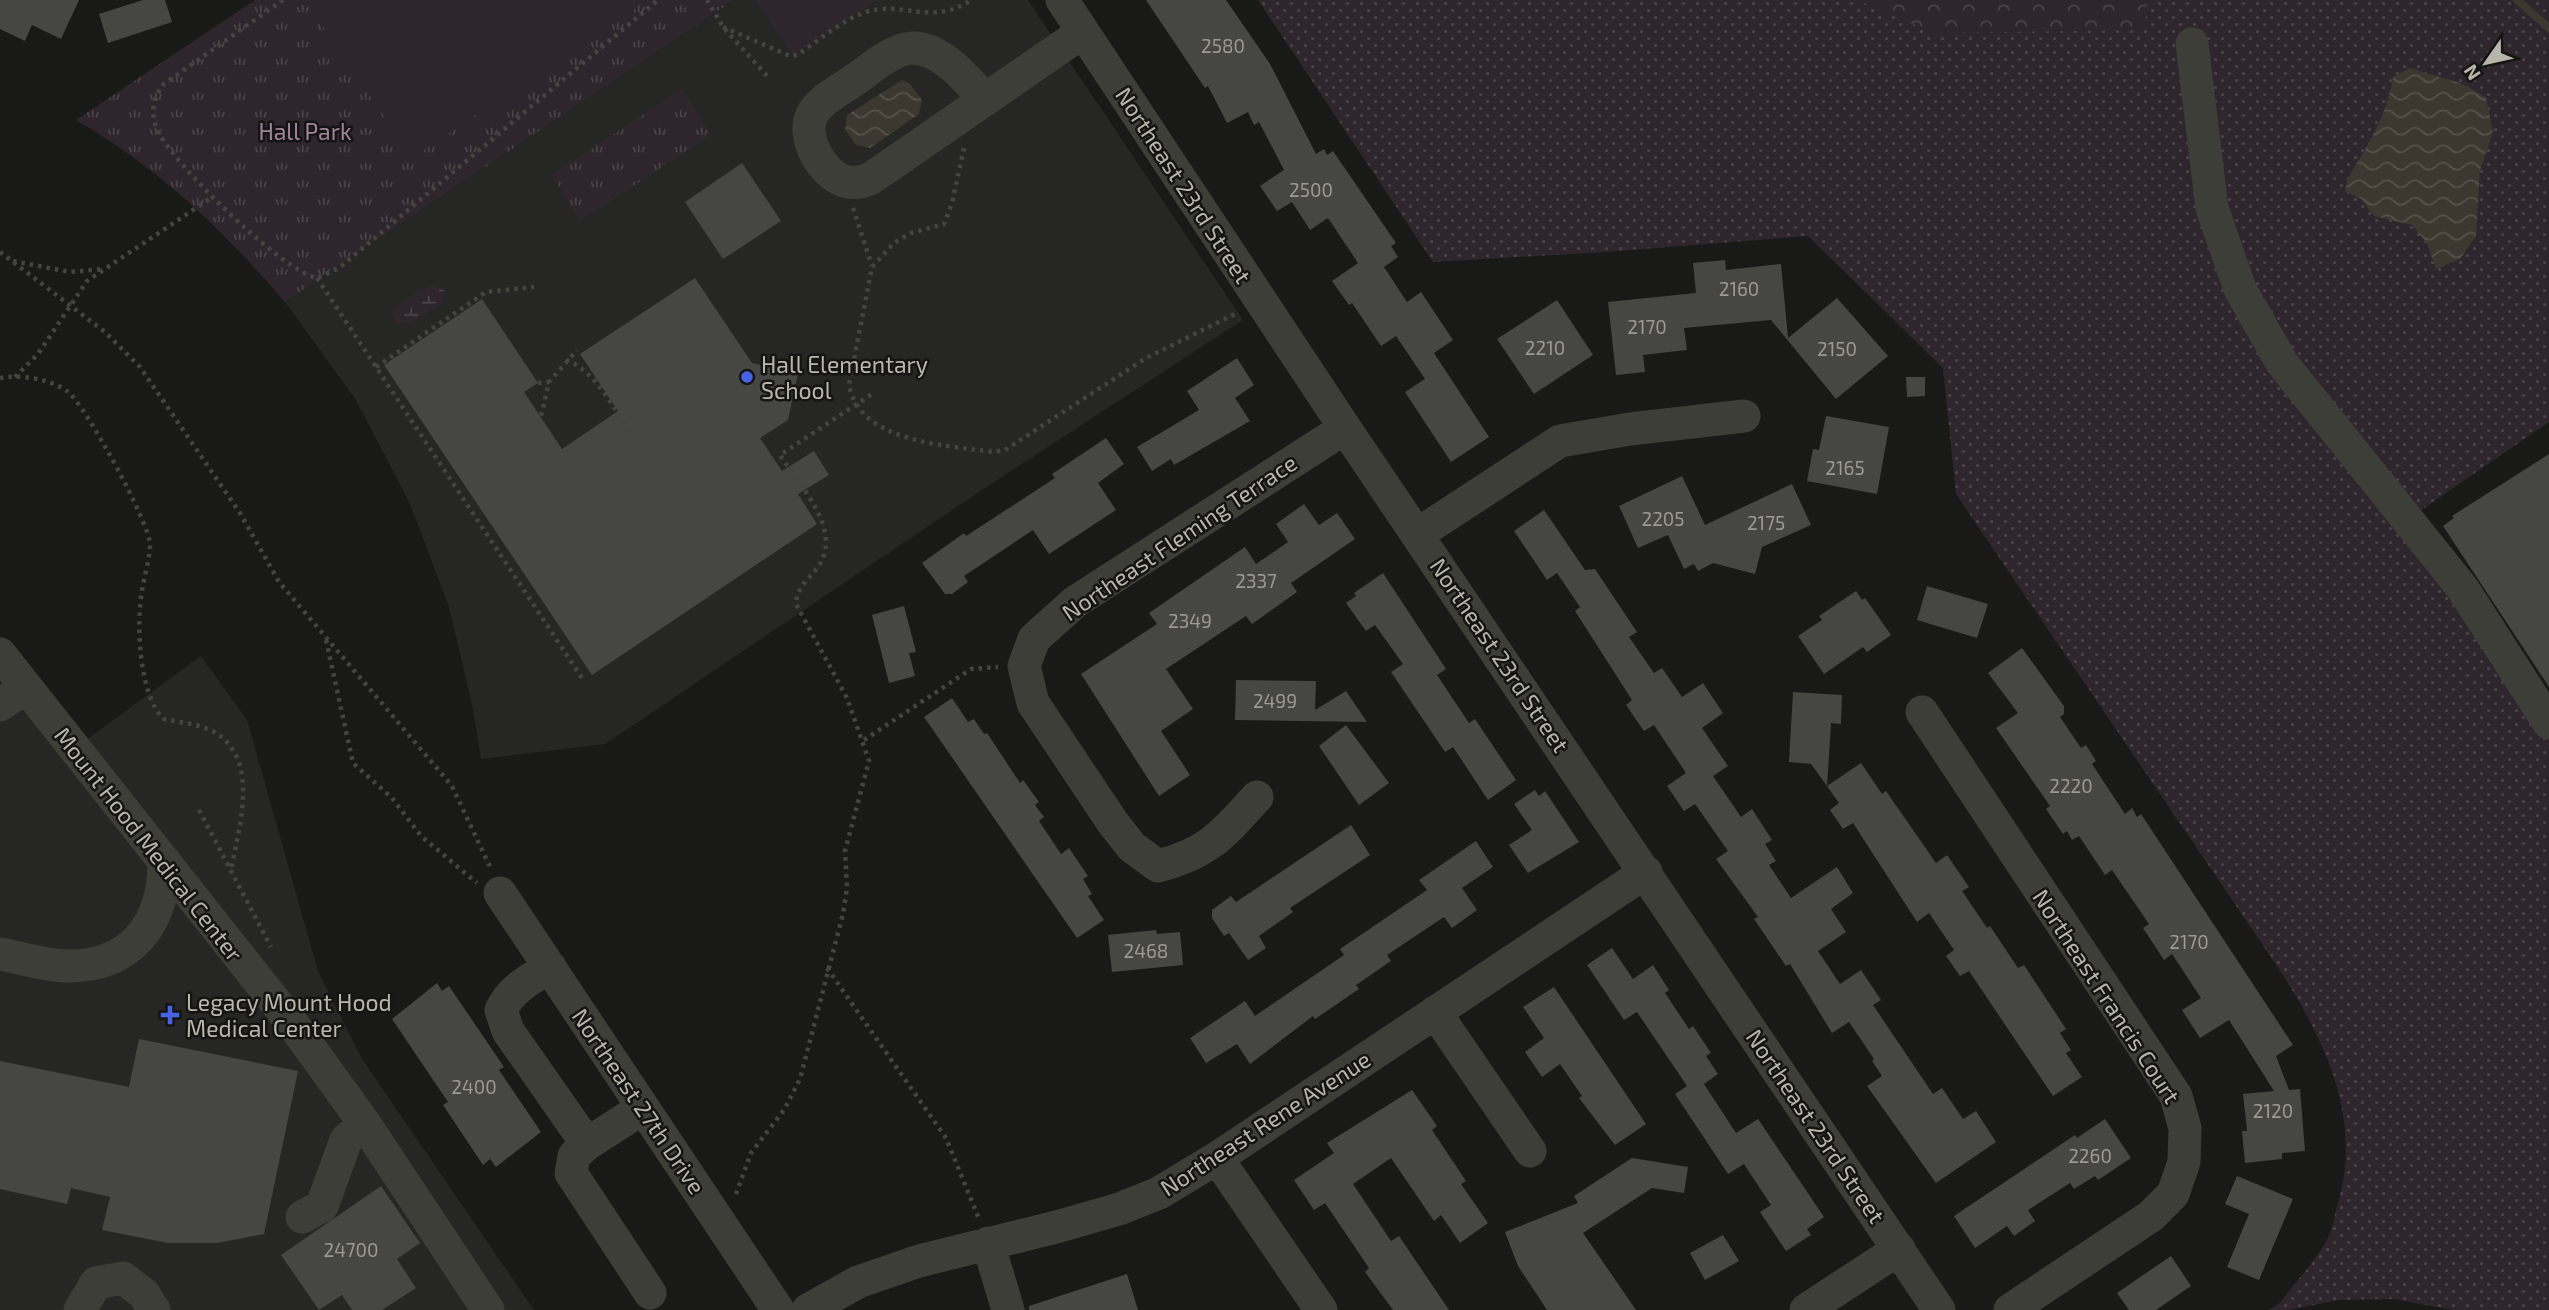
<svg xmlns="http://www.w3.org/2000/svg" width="2549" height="1310" font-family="'Exo 2',sans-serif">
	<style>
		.built { fill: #262624 }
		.grass { fill: url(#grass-dots) }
		.forest { fill: url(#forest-crowns) }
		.wetland { fill: url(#wetland-marsh) }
		.park { fill: url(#park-tufts) }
		.pitch { fill: #2e262c }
		.water { fill: url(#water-waves) }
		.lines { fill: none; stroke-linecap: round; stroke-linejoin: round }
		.stream { stroke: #3c372f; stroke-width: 8 }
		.building { fill: #464642 }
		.path { stroke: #45443f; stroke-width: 4.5; stroke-dasharray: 3.5 5; stroke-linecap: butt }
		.minor { stroke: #3e3e39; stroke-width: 33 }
		.poi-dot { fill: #4763e3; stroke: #141513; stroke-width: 2.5 }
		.labels { text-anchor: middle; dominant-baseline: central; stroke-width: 5; stroke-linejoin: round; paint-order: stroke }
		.number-label { font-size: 19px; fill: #9c9a91 }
		.park-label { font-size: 23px; fill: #a1849b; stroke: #141513 }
		.street-label { font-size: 23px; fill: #b8b6ab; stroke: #141513 }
		.poi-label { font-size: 23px; fill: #b8b6ab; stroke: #141513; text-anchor: start }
	</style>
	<defs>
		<pattern id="grass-dots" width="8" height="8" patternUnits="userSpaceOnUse" patternTransform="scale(1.75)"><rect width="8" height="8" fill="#2e262c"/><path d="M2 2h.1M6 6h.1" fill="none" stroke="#4a4348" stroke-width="1.8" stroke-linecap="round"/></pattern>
		<pattern id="forest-crowns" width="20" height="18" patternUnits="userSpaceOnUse" patternTransform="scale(1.75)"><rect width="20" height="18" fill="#2e262c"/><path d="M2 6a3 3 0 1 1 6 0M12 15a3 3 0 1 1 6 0" fill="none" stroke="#4a4348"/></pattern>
		<pattern id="wetland-marsh" width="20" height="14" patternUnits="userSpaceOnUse" patternTransform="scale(1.75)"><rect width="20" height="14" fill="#2e262c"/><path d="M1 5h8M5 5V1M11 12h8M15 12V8" fill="none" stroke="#4a4348"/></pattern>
		<pattern id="park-tufts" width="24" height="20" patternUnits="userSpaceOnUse" patternTransform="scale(1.75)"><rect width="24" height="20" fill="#2e262c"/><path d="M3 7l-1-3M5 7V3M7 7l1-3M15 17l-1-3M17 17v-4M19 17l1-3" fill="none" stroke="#4a4348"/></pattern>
		<pattern id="water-waves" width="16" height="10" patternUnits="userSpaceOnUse" patternTransform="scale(1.75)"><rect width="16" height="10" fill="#3c372f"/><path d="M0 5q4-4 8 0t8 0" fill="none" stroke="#56524a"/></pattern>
	</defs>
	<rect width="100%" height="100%" fill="#191a18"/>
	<path class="built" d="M734 0H1028L1243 320 985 488 605 744 481 759 473 709 449 607 410 504 356 400 285 302Z
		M201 656 247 720 318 971 362 1059 534 1310H0V675L64 756Z"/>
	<path class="grass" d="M1258 0H2549V422L2414 515 2549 717V1310H2453L2394 1299 2338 1300 2289 1310H2269L2280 1303C2295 1282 2316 1261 2328 1238 2332 1229 2334 1217 2337 1207 2364 1118 2325 1040 2277 966L1956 494 1943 368 1808 236 1605 252 1433 262Z"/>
	<path class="forest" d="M1857 0H2147L2145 30 1934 33Z"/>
	<path class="wetland" d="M433 285 445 291 442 304 409 323 397 324 392 314 393 309 418 291Z"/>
	<path class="park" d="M255 0H734L285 302C221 228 160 169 76 120Z
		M682 89 711 135 580 221 552 175Z"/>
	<path class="pitch" d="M311 0H634L638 7 412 158 307 3Z
		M756 0H877L793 56Z"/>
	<path class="water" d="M2410 68 2460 83 2486 97 2493 132 2480 170 2476 236 2460 259 2436 269 2427 243 2412 225 2374 216 2360 198 2345 192C2347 177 2352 171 2360 158 2375 134 2389 105 2393 77Z
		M902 80 909 83 922 100 919 114 870 148 856 145 845 130 847 115Z"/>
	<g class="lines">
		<path class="stream" d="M2517 0 2549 28"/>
	</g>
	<path class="building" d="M0 0H79L61 39 32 25 25 41 0 29Z
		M143 0H165L172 22 108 43 99 14Z
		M1146 0H1226L1270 64 1316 154 1324 149 1327 155 1333 151 1396 243 1391 246 1398 257 1384 267 1407 302 1421 292 1453 340 1434 353 1489 437 1451 462 1405 392 1425 379 1396 336 1381 346 1352 303 1349 305 1332 281 1358 263 1328 218 1310 230 1292 202 1277 211 1260 186 1284 170 1259 122 1254 125 1248 112 1227 123 1208 86 1205 88Z
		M742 163 781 221 723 259 685 202Z
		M1725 260 1726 270 1781 264 1788 338 1837 298 1888 356 1836 399 1771 320 1684 328 1687 350 1643 355 1645 372 1616 375 1608 302 1696 293 1693 263Z
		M695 278 752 363 798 373 788 420 760 438 782 471 814 451 829 475 798 494 817 524 592 675 384 365 482 299 538 383 524 392 562 449 618 411 580 354Z
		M1557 300 1593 355 1534 394 1497 339Z
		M1237 358 1254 385 1235 398 1250 421 1174 465 1171 459 1152 471 1137 447 1199 410 1187 391Z
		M1906 377H1925V396L1907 397Z
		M1826 416 1889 427 1877 494 1807 481 1813 449 1819 450Z
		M1106 438 1124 464 1098 483 1116 510 1049 554 1033 530 964 576 968 582 952 594H945L922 563 964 533 966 536 1055 478 1052 474Z
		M2549 454V687L2443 526 2454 518 2452 516Z
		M1682 476 1705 525 1792 484 1811 525 1762 547 1755 574 1713 563 1698 571 1694 564 1684 569 1668 535 1638 548 1619 506Z
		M1304 504 1319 525 1337 513 1355 539 1291 583 1297 592 1252 624 1246 616 1166 669 1193 709 1161 731 1190 775 1159 796 1081 674 1157 624 1149 613 1245 547 1256 564 1288 542 1276 524Z
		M1544 510 1585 570 1595 569 1637 632 1629 637 1654 673 1662 668 1682 697 1703 683 1723 713 1702 728 1728 766 1713 776 1741 817 1752 809 1772 840 1765 844 1776 861 1769 865 1791 898 1837 867 1853 893 1831 909 1846 932 1818 951 1840 984 1861 970 1881 1000 1873 1005 1933 1094 1942 1088 1963 1119 1976 1111 1996 1142 1936 1183 1867 1086 1882 1076 1872 1061 1874 1059 1849 1022 1832 1033 1790 964 1786 966 1754 919 1758 917 1716 859 1728 851 1695 804 1684 811 1667 786 1686 773 1654 725 1644 731 1626 705 1632 700 1575 611 1580 607 1557 573 1547 580 1514 531Z
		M1383 573 1446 669 1437 675 1469 723 1475 719 1516 780 1488 800 1453 747 1445 752 1391 672 1403 664 1375 625 1366 631 1346 603 1356 596 1354 593Z
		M1927 586 1988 604 1977 638 1917 620Z
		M1856 591 1862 600 1865 598 1891 635 1867 652 1863 647 1824 674 1798 636 1822 620 1819 616Z
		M904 606 916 652 909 653 915 676 889 683 872 615Z
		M2022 648 2064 706V714L2060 717 2081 748 2086 745 2096 761 2092 764 2125 814 2132 808 2137 817 2141 814 2293 1045 2276 1056 2289 1090 2300 1089 2305 1151 2282 1153V1159L2245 1163 2242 1131H2247L2243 1094 2274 1091 2229 1020 2200 1038 2182 1010 2201 998 2172 954 2164 960 2143 928 2149 924 2112 870 2105 875 2079 836 2072 840 2067 831 2063 834 2046 809 2050 806 1996 728 2018 713 1988 673Z
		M1236 680 1316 681 1315 710 1346 691 1367 722 1235 720Z
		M1793 692 1842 695 1841 724 1831 723 1827 786 1811 764 1789 762Z
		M952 698 968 722 974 719 984 734 987 733 1020 783 1023 780 1039 802 1035 805 1044 817 1039 821 1061 854 1069 848 1088 876 1083 879 1092 894 1088 896 1104 920 1077 938 924 717Z
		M1346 725 1389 783 1359 805 1319 746Z
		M1861 763 1882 794 1886 791 1936 863 1947 855 1969 887 1962 891 1987 928 1990 926 2018 968 2024 965 2066 1029 2060 1033 2071 1050 2066 1053 2082 1077 2053 1096 1969 971 1960 976 1946 956 1954 950 1929 913 1917 922 1853 823 1843 829 1830 810 1839 803 1827 786Z
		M1535 790 1539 796 1545 791 1579 842 1528 873 1509 845 1532 830 1514 804Z
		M1351 825 1370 855 1290 908 1293 912 1259 936 1266 948 1248 960 1229 933 1224 936 1212 918V910L1231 896 1236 902Z
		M1476 841 1493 867 1462 888 1477 910 1452 928 1444 917 1387 955 1391 961 1356 985 1359 989 1315 1019 1313 1016 1250 1064 1237 1044 1206 1063 1190 1038 1245 1001 1255 1016 1344 955 1340 949 1427 890 1419 880Z
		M1156 930 1157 934 1180 932 1183 965 1112 972 1108 935Z
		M1612 948 1633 979 1653 965 1669 990 1665 993 1689 1029 1693 1026 1711 1053 1706 1056 1718 1074 1704 1084 1736 1133 1758 1119 1824 1217 1807 1229 1811 1235 1786 1251 1760 1212 1771 1205 1744 1164 1728 1174 1675 1094 1687 1086 1637 1012 1624 1020 1587 965Z
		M437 983 442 991 449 986 504 1067 499 1070 541 1132 496 1167 490 1159 483 1165 443 1105 448 1102 392 1019Z
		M1554 987 1646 1124 1615 1145 1579 1098 1582 1096 1560 1064 1542 1077 1525 1052 1544 1038 1523 1007Z
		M139 1039 298 1071 264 1234 217 1243H168L102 1230 110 1197 71 1188 67 1204 0 1189V1061L129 1087Z
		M1412 1090 1437 1126 1432 1130 1466 1181 1461 1184 1488 1223 1460 1243 1441 1215 1434 1221 1391 1158 1353 1184 1391 1241 1399 1236 1449 1310H1393L1365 1272 1369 1268 1325 1203 1314 1210 1294 1180 1334 1153 1327 1143Z
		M2105 1119 2131 1158 2098 1180 2095 1176 2074 1189 2070 1183 2028 1210 2035 1221 2014 1236 2007 1226 1975 1248 1954 1216 2075 1135 2077 1138Z
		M1632 1158 1688 1167 1684 1193 1652 1188 1583 1233 1636 1310H1547L1518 1266 1505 1232 1578 1203 1574 1196Z
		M2237 1176 2293 1199 2259 1280 2227 1267 2249 1214 2225 1204Z
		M381 1186 420 1243 397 1259 416 1288 382 1310H352L342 1295 319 1310 281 1255Z
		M1723 1235 1739 1261 1705 1280 1690 1253Z
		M2171 1256 2191 1286 2156 1310H2129L2117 1293Z
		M1127 1274 1138 1310H1029V1306Z"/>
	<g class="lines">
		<path class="path" d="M283 0 164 84C153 98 150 113 157 129 170 161 283 272 317 278L339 268 658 0
			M707 0 723 27 768 77
			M723 27 790 56 797 55C818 41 842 20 866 12 903 0 931 27 971 0
			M964 148 952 203 944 224 911 233 894 243 872 267 849 385C860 443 946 445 993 452L1005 450 1146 358 1235 314
			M853 208 872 266
			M0 252 105 332 140 367 240 513 279 582 452 786 491 869
			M13 261 70 272 104 269
			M317 278 584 681
			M566 360C597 371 617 414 635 441
			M376 367 486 292 534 287
			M15 377 38 354 87 281 214 196
			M0 378C20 374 50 379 67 391 85 404 149 522 150 544 150 560 144 576 142 591 136 623 139 697 164 719 181 723 202 724 216 733 261 762 238 829 231 871
			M538 383 549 382
			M539 424 549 382 577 350
			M326 640 353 763 392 798 421 836 477 883
			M864 740 971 669 998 667
			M199 810 271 947
			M827 968 946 1138 979 1219
			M736 1194 751 1153 784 1110 800 1079 843 914 847 888 845 851 869 761 847 698 796 604C796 589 809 578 818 567 844 530 799 485 780 455L875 392"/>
		<path class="minor" d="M1062 0 1345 428 1939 1310
			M2192 44 2212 208 2240 289 2282 363 2463 589 2549 723
			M985 100C967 79 934 39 902 50 884 56 868 71 853 81 839 91 819 100 812 115 801 137 822 174 844 181 853 184 862 182 870 179L1083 32
			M1418 534 1560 441 1630 429 1744 416
			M0 654 292 1023 365 1124 488 1310
			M0 705 26 687
			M1922 712 2176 1096 2185 1128 2184 1162 2173 1194 2151 1216 2010 1310
			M1257 797C1223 834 1209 853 1158 866L1132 847 1113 823 1033 703 1024 666 1034 639 1075 602 1345 428
			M500 893 778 1310
			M0 954C22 958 47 966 69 966 132 966 163 923 164 865
			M550 967C530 979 511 989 501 1010L508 1031 587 1144
			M1435 1012 1530 1151
			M643 1108 587 1144 574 1156 571 1173 650 1293
			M1217 1158 1321 1310
			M302 1217 322 1206 346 1140 365 1124
			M988 1243 1008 1310
			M80 1310 96 1283 123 1278 144 1294 154 1310
			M808 1310 858 1282 919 1261 1060 1226 1119 1209 1159 1193 1217 1158 1646 872
			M1806 1310 1899 1249"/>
	</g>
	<g class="poi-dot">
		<circle cx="747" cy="377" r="7"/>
		<path d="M166.5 1004.5h7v7h7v7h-7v7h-7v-7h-7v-7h7z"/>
	</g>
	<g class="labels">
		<g class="number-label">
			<text x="1223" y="45">2580</text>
			<text x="1311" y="189">2500</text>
			<text x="1739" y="288">2160</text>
			<text x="1647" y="326">2170</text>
			<text x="1545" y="347">2210</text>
			<text x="1837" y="348">2150</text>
			<text x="1845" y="467">2165</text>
			<text x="1663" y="518">2205</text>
			<text x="1766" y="522">2175</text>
			<text x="1256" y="580">2337</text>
			<text x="1190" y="620">2349</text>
			<text x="1275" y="700">2499</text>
			<text x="2071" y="785">2220</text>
			<text x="2189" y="941">2170</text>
			<text x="1146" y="950">2468</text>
			<text x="474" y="1086">2400</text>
			<text x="2273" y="1110">2120</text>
			<text x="2090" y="1155">2260</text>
			<text x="351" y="1249">24700</text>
		</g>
		<g class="park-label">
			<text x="305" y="131">Hall Park</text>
		</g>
		<g class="street-label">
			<text transform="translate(1184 185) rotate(57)">Northeast 23rd Street</text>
			<text transform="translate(1179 537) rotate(-34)">Northeast Fleming Terrace</text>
			<text transform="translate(1500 655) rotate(56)">Northeast 23rd Street</text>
			<text transform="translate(149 844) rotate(52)">Mount Hood Medical Center</text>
			<text transform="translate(2107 996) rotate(57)">Northeast Francis Court</text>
			<text transform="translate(639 1101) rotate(56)">Northeast 27th Drive</text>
			<text transform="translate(1265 1123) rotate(-33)">Northeast Rene Avenue</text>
			<text transform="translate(1816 1126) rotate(56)">Northeast 23rd Street</text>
		</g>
		<g class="poi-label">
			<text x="761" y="364">Hall Elementary<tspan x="761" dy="26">School</tspan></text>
			<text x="186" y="1002">Legacy Mount Hood<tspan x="186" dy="26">Medical Center</tspan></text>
		</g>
	</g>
	<g transform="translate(2486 63) rotate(236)" stroke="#141513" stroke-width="5" paint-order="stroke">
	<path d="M0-5L12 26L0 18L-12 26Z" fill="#b8b6ab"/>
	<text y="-10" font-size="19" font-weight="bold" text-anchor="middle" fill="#b8b6ab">N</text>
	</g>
</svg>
